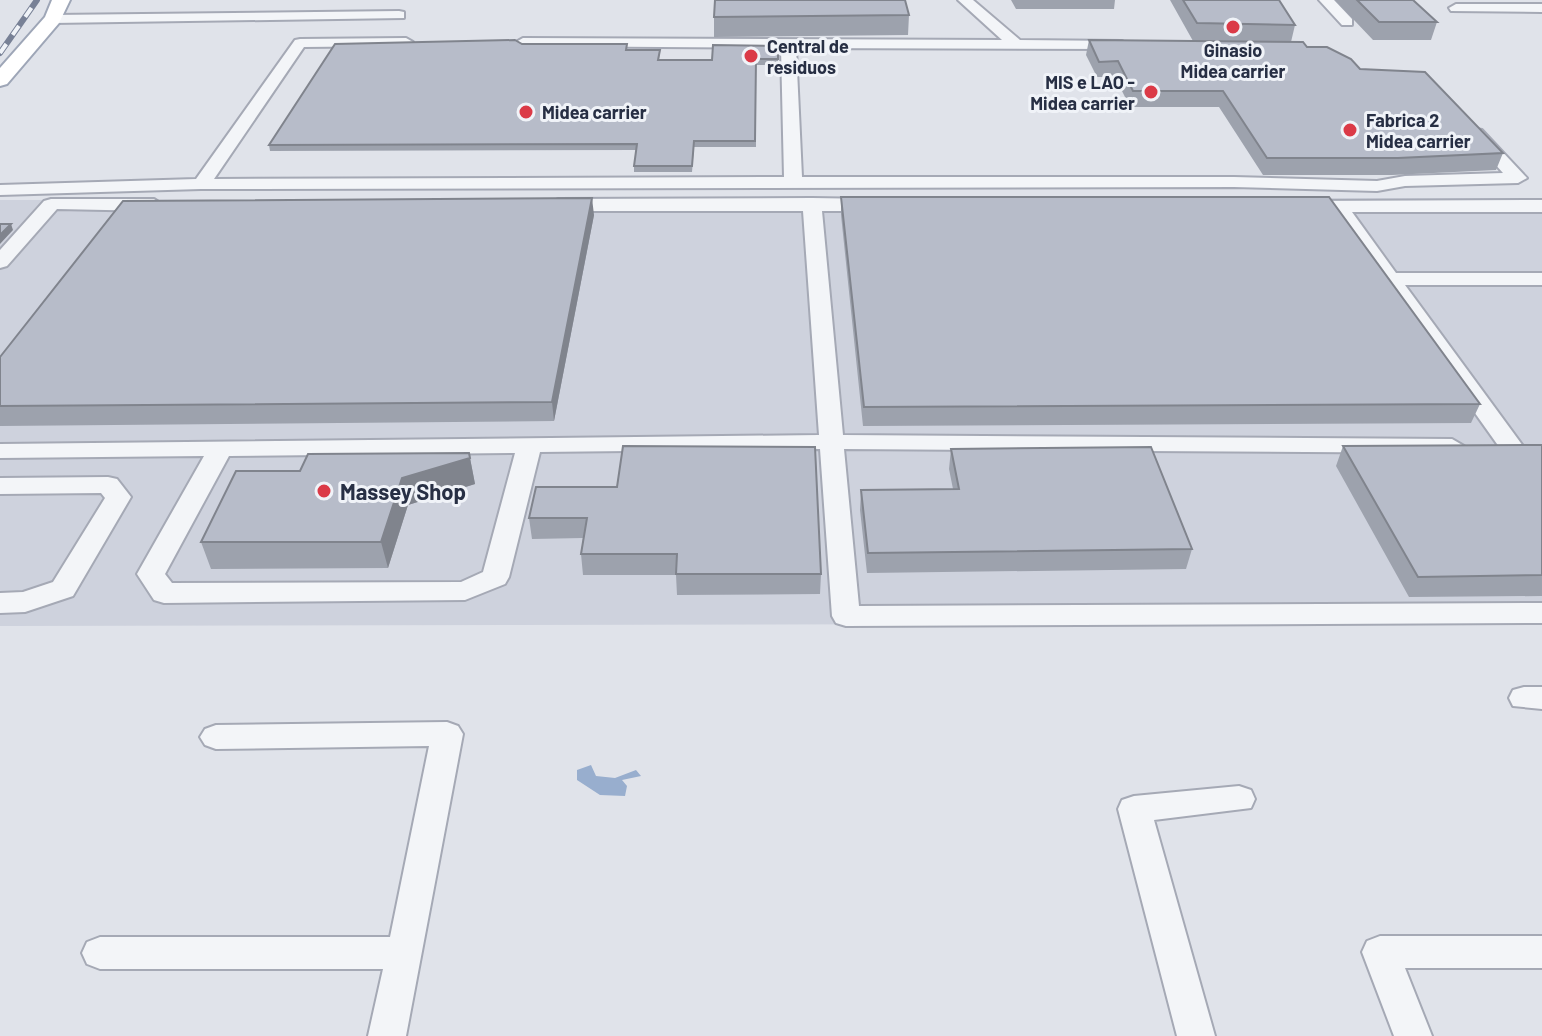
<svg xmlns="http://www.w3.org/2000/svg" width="1542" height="1036" font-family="Barlow,sans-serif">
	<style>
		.built { fill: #ced2dd }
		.water { fill: #98aece }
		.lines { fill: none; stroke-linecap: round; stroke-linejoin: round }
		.minor-casing { stroke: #a5a9b5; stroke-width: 4 }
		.major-casing { stroke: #9ea6b7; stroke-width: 4 }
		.minor { fill: #f3f5f8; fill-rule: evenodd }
		.major { fill: #fff; fill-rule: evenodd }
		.rail-casing { stroke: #788196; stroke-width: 6 }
		.rail { stroke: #f0f3f8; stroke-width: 4; stroke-dasharray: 11; stroke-linecap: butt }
		.wall { fill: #9da2ad }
		.shaded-wall { fill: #80848d }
		.building { fill: #b7bcc9; stroke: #80848d; stroke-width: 2 }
		.poi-dot { fill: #db3a47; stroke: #f0f3f8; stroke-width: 3 }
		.labels { text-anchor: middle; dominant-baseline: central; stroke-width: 6; stroke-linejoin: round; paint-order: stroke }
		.far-poi-label { font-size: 18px; font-weight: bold; fill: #272f44; stroke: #f0f3f8; text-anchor: start }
		.poi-label { font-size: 22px; font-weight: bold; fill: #272f44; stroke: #f0f3f8; text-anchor: start }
	</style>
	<rect width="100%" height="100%" fill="#e0e3ea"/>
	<path class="built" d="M1542 198V623L0 626V200Z"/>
	<path class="water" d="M591 765 596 776 615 778 636 770 641 776 622 780 627 786 625 796 600 795 577 780V770Z"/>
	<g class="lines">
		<g class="minor-casing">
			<path id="minor" d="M958 0H973L1020 40 1122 41 1129 45 1122 49 796 48 802 177H1234L1377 181 1405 176 1503 173 1468 134 1476 129 1482 130 1527 178 1518 183 1405 186 1377 191 1234 187 201 189 0 195V185L196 179 295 40 300 39 406 38 413 42 406 46 304 47 214 179 784 177 781 48 523 46 516 42 523 38 1002 40Z
				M1319 0H1334L1352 19V25H1342Z
				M1456 4H1542V12L1451 11 1449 8Z
				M399 11 404 12V18L53 23 46 19 53 15Z
				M812 198 874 199 883 205 874 211H822L843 435 1452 439 1464 446 1452 453 844 449 859 606 1542 603V623L846 626 836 623 832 616 820 449 540 452 509 577 505 584 465 600 164 603 154 600 137 574 204 456 0 458V444L819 435 803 211H558L549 205 558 199ZM515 453 483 572 461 582 172 583 165 574 229 456Z
				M51 199H154L163 205 154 211 57 209 7 266 0 268V250L44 201Z
				M1542 200V212H1352L1396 273H1542V285H1405L1523 446 1511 453 1502 451 1332 212 1302 213 1293 207 1302 201Z
				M108 477 117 479 131 497 73 596 25 612 0 613V593L23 592 53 582 105 498 101 493 0 494V478Z
				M1524 687H1542V709L1513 706 1509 698 1513 690Z
				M447 722 458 726 463 734 406 1036H368L383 969H100L87 964 82 953 87 942 100 937H390L429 746 216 749 205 745 200 737 205 729 216 725Z
				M1239 786 1251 790 1255 799 1251 808 1154 820 1215 1036H1177L1118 809 1122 800 1134 796Z
				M1380 936H1542V968H1405L1432 1036H1394L1362 952 1367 941Z"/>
		</g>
		<g class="major-casing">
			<path id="major" d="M52 0H70L59 23 7 84 0 86V68L45 17Z"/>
		</g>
		<use href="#minor" class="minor"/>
		<use href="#major" class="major"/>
		<g class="rail-casing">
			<path id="rail" d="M0 53 37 0"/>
		</g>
		<use href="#rail" class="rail"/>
	</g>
	<path class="wall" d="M1011 0H1115L1114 9H1016Z
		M1170 0H1279L1295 25 1291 42 1360 69 1503 153 1496 170 1392 175H1263L1219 107H1130L1115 77H1097L1086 55 1089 40 1193 41Z
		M1335 0H1413L1437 22 1431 40H1373Z
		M909 15 908 35 714 37V17Z
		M522 44 628 50H660L659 60H712L778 46V65H756V147H694L692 172H634V166L636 150 270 151 269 145Z
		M841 197 1480 404 1471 423 863 426 841 215Z
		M594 215 554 421 0 426V357Z
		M1542 445V596L1409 597 1336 466 1343 446Z
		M951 449 1192 549 1186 569 867 573 860 510 861 490 953 489 949 469Z
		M469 453 475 484 408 505 388 568 211 569 201 542 300 471Z
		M536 487 821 574 820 594 677 595 676 575H583L581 554 583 538 532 539 529 518Z"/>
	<path class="shaded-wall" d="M592 198 594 215 554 421 552 402Z
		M11 224 13 230 0 244V235Z
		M470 458 475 484 408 505 388 568 381 542 402 478Z"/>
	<path class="building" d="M715 0H905L909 15 714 17Z
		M1183 0H1279L1295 25 1197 23Z
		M1357 0H1413L1437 22H1379Z
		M515 40 522 44H627L626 50H660L658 60H712L713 45 778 46V59H756L755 141H694L692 166H634L637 144 269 145 335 44Z
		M1089 40 1303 42 1307 47H1327L1351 59 1360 69 1425 72 1503 153 1398 158H1267L1223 91H1133L1118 61 1099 62Z
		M841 197H1329L1480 404 864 407Z
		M592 198 552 402 0 406V357L123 201Z
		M0 224H11L0 235Z
		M1542 445V575L1418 577 1343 446Z
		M623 446 815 447 821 574H676L677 554H581L587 518H529L536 487H617Z
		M1151 447 1192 549 868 553 861 490 959 489 951 449Z
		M469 453 470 458 402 478 381 542H201L236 471H300L308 454Z"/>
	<g class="poi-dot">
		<circle cx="1233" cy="27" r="8"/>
		<circle cx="751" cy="56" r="8"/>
		<circle cx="1151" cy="92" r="8"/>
		<circle cx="526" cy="112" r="8"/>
		<circle cx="1350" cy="130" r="8"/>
		<circle cx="324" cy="491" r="8"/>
	</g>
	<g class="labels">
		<g class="far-poi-label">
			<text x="767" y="46">Central de<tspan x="767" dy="21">residuos</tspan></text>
			<text x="1233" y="50" text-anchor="middle">Ginasio<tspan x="1233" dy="21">Midea carrier</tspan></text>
			<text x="1135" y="82" text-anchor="end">MIS e LAO -<tspan x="1135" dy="21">Midea carrier</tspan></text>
			<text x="542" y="112">Midea carrier</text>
			<text x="1366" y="120">Fabrica 2<tspan x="1366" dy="21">Midea carrier</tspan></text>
		</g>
		<g class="poi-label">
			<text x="340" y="491">Massey Shop</text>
		</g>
	</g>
</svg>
